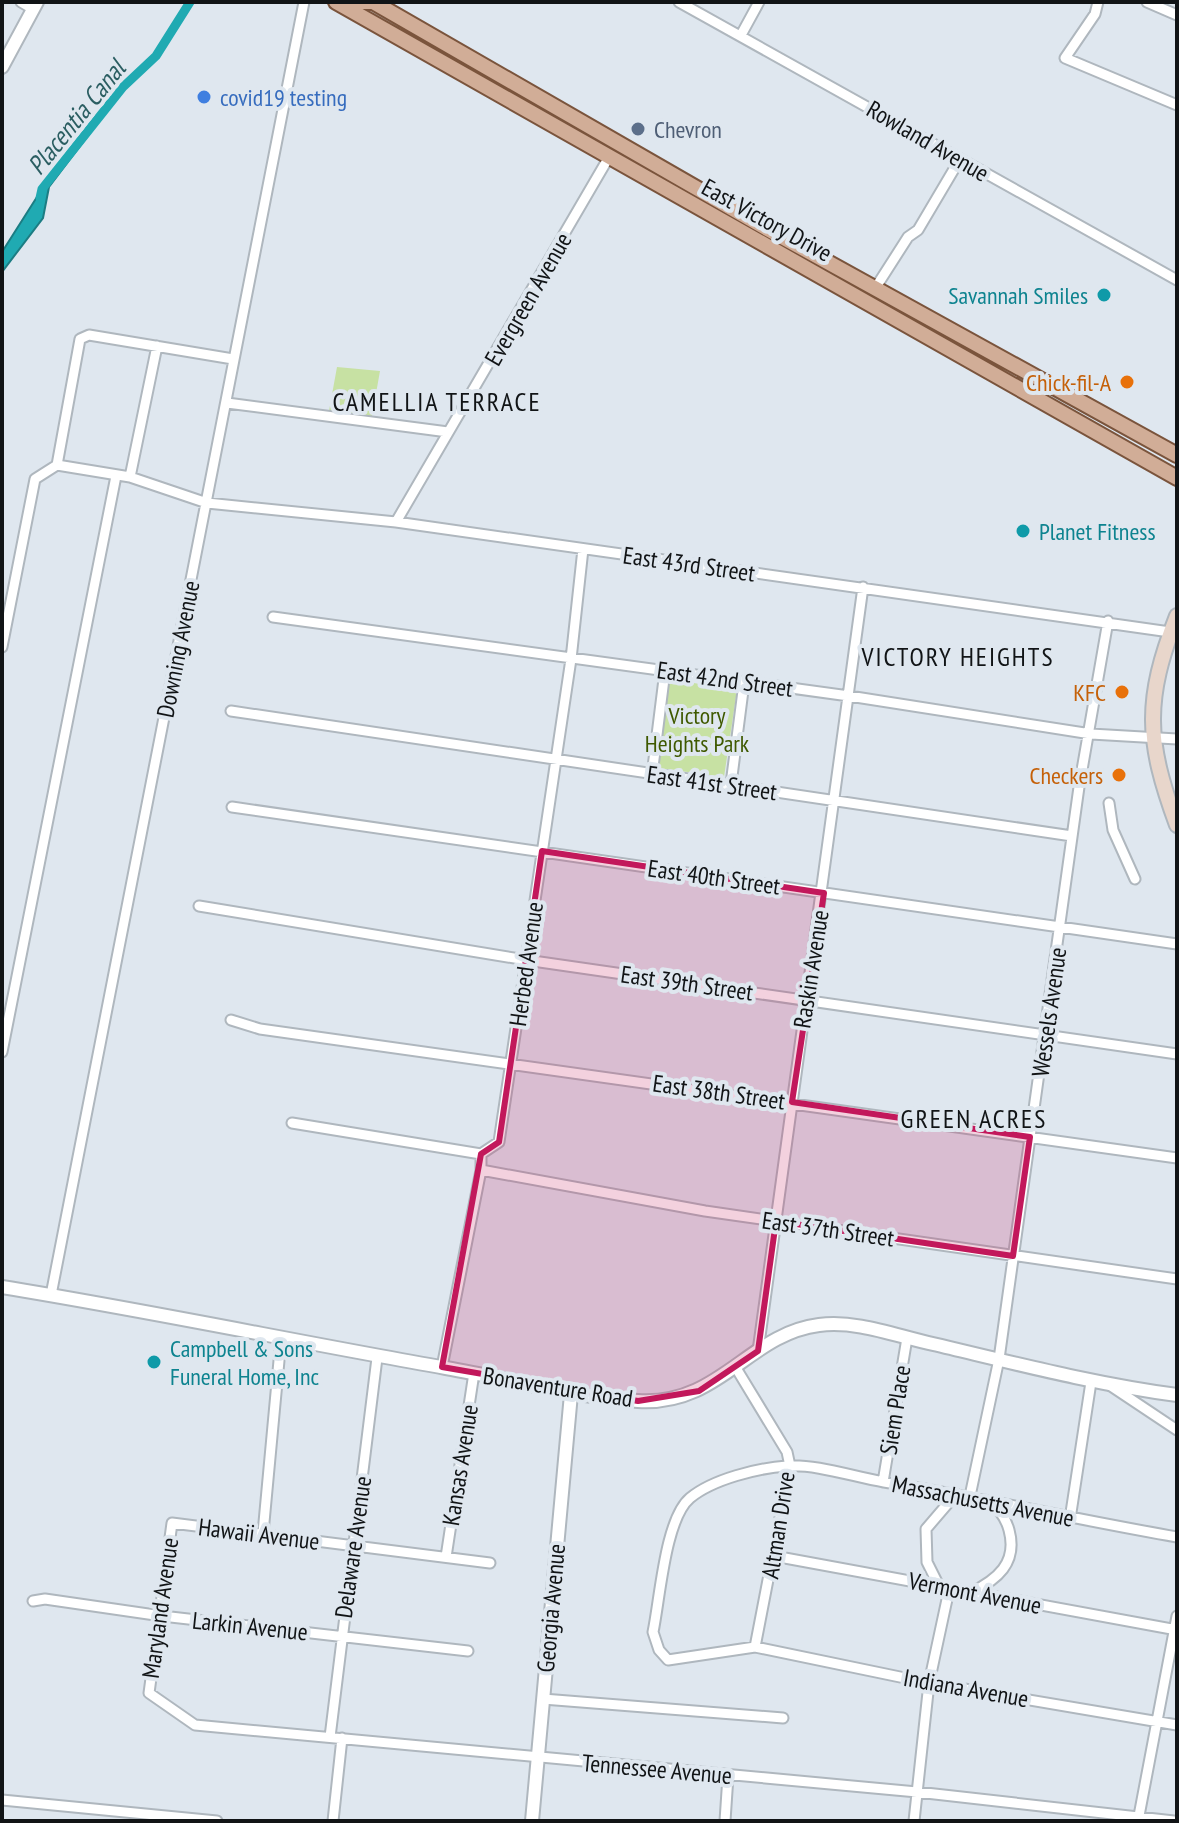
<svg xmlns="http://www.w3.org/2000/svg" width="1179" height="1823" font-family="'PT Sans Narrow',sans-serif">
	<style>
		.green { fill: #c7e1a3 }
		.water { fill: #20aab2; stroke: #1c7d83; stroke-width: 2 }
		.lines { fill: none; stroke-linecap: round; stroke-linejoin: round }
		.canal { stroke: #20aab2; stroke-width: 9 }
		.minor-casing { stroke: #afb7be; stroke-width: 13 }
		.tertiary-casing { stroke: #afb7be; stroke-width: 16 }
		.secondary-casing { stroke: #afb7be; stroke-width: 18 }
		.primary-casing { stroke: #7a543c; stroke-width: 18 }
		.minor { stroke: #fff; stroke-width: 9 }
		.tertiary { stroke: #fff; stroke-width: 12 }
		.secondary { stroke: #e8d6cb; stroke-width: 14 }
		.primary { stroke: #d1ad97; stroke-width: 14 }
		.marked { fill: #c2185b; fill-opacity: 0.2; stroke: #c2185b; stroke-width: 6; stroke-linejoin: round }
		.shop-dot { fill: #3f7fe0; stroke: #dfe7ef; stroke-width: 3 }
		.service-dot { fill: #5c6f8a; stroke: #dfe7ef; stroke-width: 3 }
		.culture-dot { fill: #0f9aa8; stroke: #dfe7ef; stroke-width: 3 }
		.food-dot { fill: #e8710a; stroke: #dfe7ef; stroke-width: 3 }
		.labels { text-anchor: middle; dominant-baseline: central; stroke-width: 8; stroke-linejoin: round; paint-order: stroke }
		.shop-label { font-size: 24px; fill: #366cbe; stroke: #dfe7ef; text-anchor: start }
		.service-label { font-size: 24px; fill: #4e5e75; stroke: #dfe7ef; text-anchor: start }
		.street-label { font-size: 24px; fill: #111416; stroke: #dfe7ef }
		.culture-label { font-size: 24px; fill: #0d838f; stroke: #dfe7ef; text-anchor: start }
		.food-label { font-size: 24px; fill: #c56008; stroke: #dfe7ef; text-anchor: end }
		.park-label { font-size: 24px; fill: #3f5900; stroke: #dfe7ef }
		.water-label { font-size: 26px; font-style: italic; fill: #2b5e62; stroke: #dfe7ef }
		.neighbourhood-label { font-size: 26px; letter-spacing: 2px; fill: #111416; stroke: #dfe7ef }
	</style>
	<rect width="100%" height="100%" fill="#dfe7ef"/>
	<path class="green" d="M337 367 380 371 372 416 329 411Z
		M669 679 737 690 724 777 658 768Z"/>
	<path class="water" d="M103 116 49 187 43 218 2 272V252L42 189Z"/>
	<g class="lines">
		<path class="canal" d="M40 198 42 189 123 87 156 56 190 2"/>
		<g class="minor-casing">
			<path id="minor" d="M21 2 33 9
				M679 2 1177 280
				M1098 2 1095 14 1065 58 1177 105
				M1147 2 1177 15
				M741 35 759 2
				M876 287 908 237 918 230 960 159
				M227 403 448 432
				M57 465 130 477 207 503 396 522 1170 632
				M130 477 157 346
				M396 522 609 157
				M273 617 849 696 1091 734 1177 739
				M2 647 35 479 57 465 80 339 89 335 233 359
				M231 711 1072 836
				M652 775 665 671
				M731 784 744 683
				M1109 803 1113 830 1135 879
				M232 807 1177 944
				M199 906 526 960 1177 1054
				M231 1020 260 1029 1177 1158
				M2 1052 116 476
				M292 1123 481 1154
				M481 1170 705 1211 1177 1279
				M51 1295 304 2
				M758 1351 863 587
				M442 1367 481 1170V1154L499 1142 571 659 583 549
				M736 1368 787 1452 790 1466 755 1647
				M1111 1386 1177 1430
				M883 1482 907 1338
				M970 1496 999 1359 1079 787 1108 621
				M1070 1519 1091 1382
				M263 1533 281 1339
				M1177 1537C1079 1520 982 1498 884 1482 854 1477 817 1464 787 1466 758 1468 713 1479 690 1498 665 1519 660 1599 653 1632L659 1650 668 1660 755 1647 929 1683 1177 1725
				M774 1556 1177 1630
				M446 1557 474 1373
				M490 1563 172 1523 149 1693 195 1725 917 1792 1174 1821
				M939 1586 927 1562 926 1529 956 1494
				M970 1593C997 1580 1018 1563 1009 1530 1006 1519 1000 1510 991 1504
				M33 1601 45 1599 162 1616 468 1651
				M543 1699 783 1718
				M330 1737 377 1358
				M2 1800 217 1821
				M333 1821 342 1738
				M725 1821 728 1776
				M914 1821 929 1683 949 1590
				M1138 1821 1177 1616"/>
		</g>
		<g class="tertiary-casing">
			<path id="tertiary" d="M2 67 37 2
				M2 1287C150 1311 298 1342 446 1368 510 1379 572 1397 638 1401 720 1406 748 1334 819 1325 857 1320 896 1336 933 1344 1014 1363 1094 1384 1177 1395
				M532 1821 571 1394"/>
		</g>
		<g class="secondary-casing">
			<path id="secondary" d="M1177 616C1144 700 1146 741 1177 825"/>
		</g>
		<g class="primary-casing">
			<path id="primary" d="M336 2 1177 478
				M356 2H374
				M373 2 764 227 1177 455"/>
		</g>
		<use href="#minor" class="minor"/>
		<use href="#tertiary" class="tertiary"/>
		<use href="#secondary" class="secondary"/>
		<use href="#primary" class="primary"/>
	</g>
	<path class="marked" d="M542 851 824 893 792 1102 1030 1137 1013 1256 776 1221 758 1351 699 1391 638 1401 442 1367 481 1154 499 1142Z"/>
	<circle class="shop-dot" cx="204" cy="97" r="8"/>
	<circle class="service-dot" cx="638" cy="129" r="8"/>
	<g class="culture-dot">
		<circle cx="1104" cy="295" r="8"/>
		<circle cx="1023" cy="531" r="8"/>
		<circle cx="154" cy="1362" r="8"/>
	</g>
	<g class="food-dot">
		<circle cx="1127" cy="382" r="8"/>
		<circle cx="1122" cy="692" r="8"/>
		<circle cx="1119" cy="775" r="8"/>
	</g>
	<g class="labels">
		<g class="shop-label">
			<text x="220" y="97">covid19 testing</text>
		</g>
		<g class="service-label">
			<text x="654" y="129">Chevron</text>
		</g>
		<g class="street-label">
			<text transform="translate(928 141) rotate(30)">Rowland Avenue</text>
			<text transform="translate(767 220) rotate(29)">East Victory Drive</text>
			<text transform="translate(528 299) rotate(-60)">Evergreen Avenue</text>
			<text transform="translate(689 564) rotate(8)">East 43rd Street</text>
			<text transform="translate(178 649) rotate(-79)">Downing Avenue</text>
			<text transform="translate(725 679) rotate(8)">East 42nd Street</text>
			<text transform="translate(712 783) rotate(8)">East 41st Street</text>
			<text transform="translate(714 877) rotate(8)">East 40th Street</text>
			<text transform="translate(526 964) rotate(-82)">Herbed Avenue</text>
			<text transform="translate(811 969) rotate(-81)">Raskin Avenue</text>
			<text transform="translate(687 983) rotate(8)">East 39th Street</text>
			<text transform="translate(1049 1012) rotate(-82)">Wessels Avenue</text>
			<text transform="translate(719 1092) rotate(8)">East 38th Street</text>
			<text transform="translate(828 1229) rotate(8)">East 37th Street</text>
			<text transform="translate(558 1387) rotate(9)">Bonaventure Road</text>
			<text transform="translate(895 1410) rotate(-81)">Siem Place</text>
			<text transform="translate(460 1465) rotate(-81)">Kansas Avenue</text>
			<text transform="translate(983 1501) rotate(11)">Massachusetts Avenue</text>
			<text transform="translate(778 1525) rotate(-81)">Altman Drive</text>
			<text transform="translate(259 1534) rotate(7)">Hawaii Avenue</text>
			<text transform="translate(353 1547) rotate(-82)">Delaware Avenue</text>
			<text transform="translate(975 1593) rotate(11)">Vermont Avenue</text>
			<text transform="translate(160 1608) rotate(-82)">Maryland Avenue</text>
			<text transform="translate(551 1608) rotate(-85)">Georgia Avenue</text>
			<text transform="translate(250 1626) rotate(6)">Larkin Avenue</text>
			<text transform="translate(966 1688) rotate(10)">Indiana Avenue</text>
			<text transform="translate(657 1769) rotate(5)">Tennessee Avenue</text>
		</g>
		<g class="culture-label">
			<text x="1088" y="295" text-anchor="end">Savannah Smiles</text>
			<text x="1039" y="531">Planet Fitness</text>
			<text x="170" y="1348">Campbell &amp; Sons<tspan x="170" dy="28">Funeral Home, Inc</tspan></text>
		</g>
		<g class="food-label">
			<text x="1111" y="382">Chick-fil-A</text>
			<text x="1106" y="692">KFC</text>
			<text x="1103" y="775">Checkers</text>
		</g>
		<g class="park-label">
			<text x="697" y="715">Victory<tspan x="697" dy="28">Heights Park</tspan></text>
		</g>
		<g class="water-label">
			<text transform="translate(76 117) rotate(-51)">Placentia Canal</text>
		</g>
		<g class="neighbourhood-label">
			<text x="437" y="401">CAMELLIA TERRACE</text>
			<text x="958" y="656">VICTORY HEIGHTS</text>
			<text x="974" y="1118">GREEN ACRES</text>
		</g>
	</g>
	<rect width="1179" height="1823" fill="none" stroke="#111416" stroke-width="8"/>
</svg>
